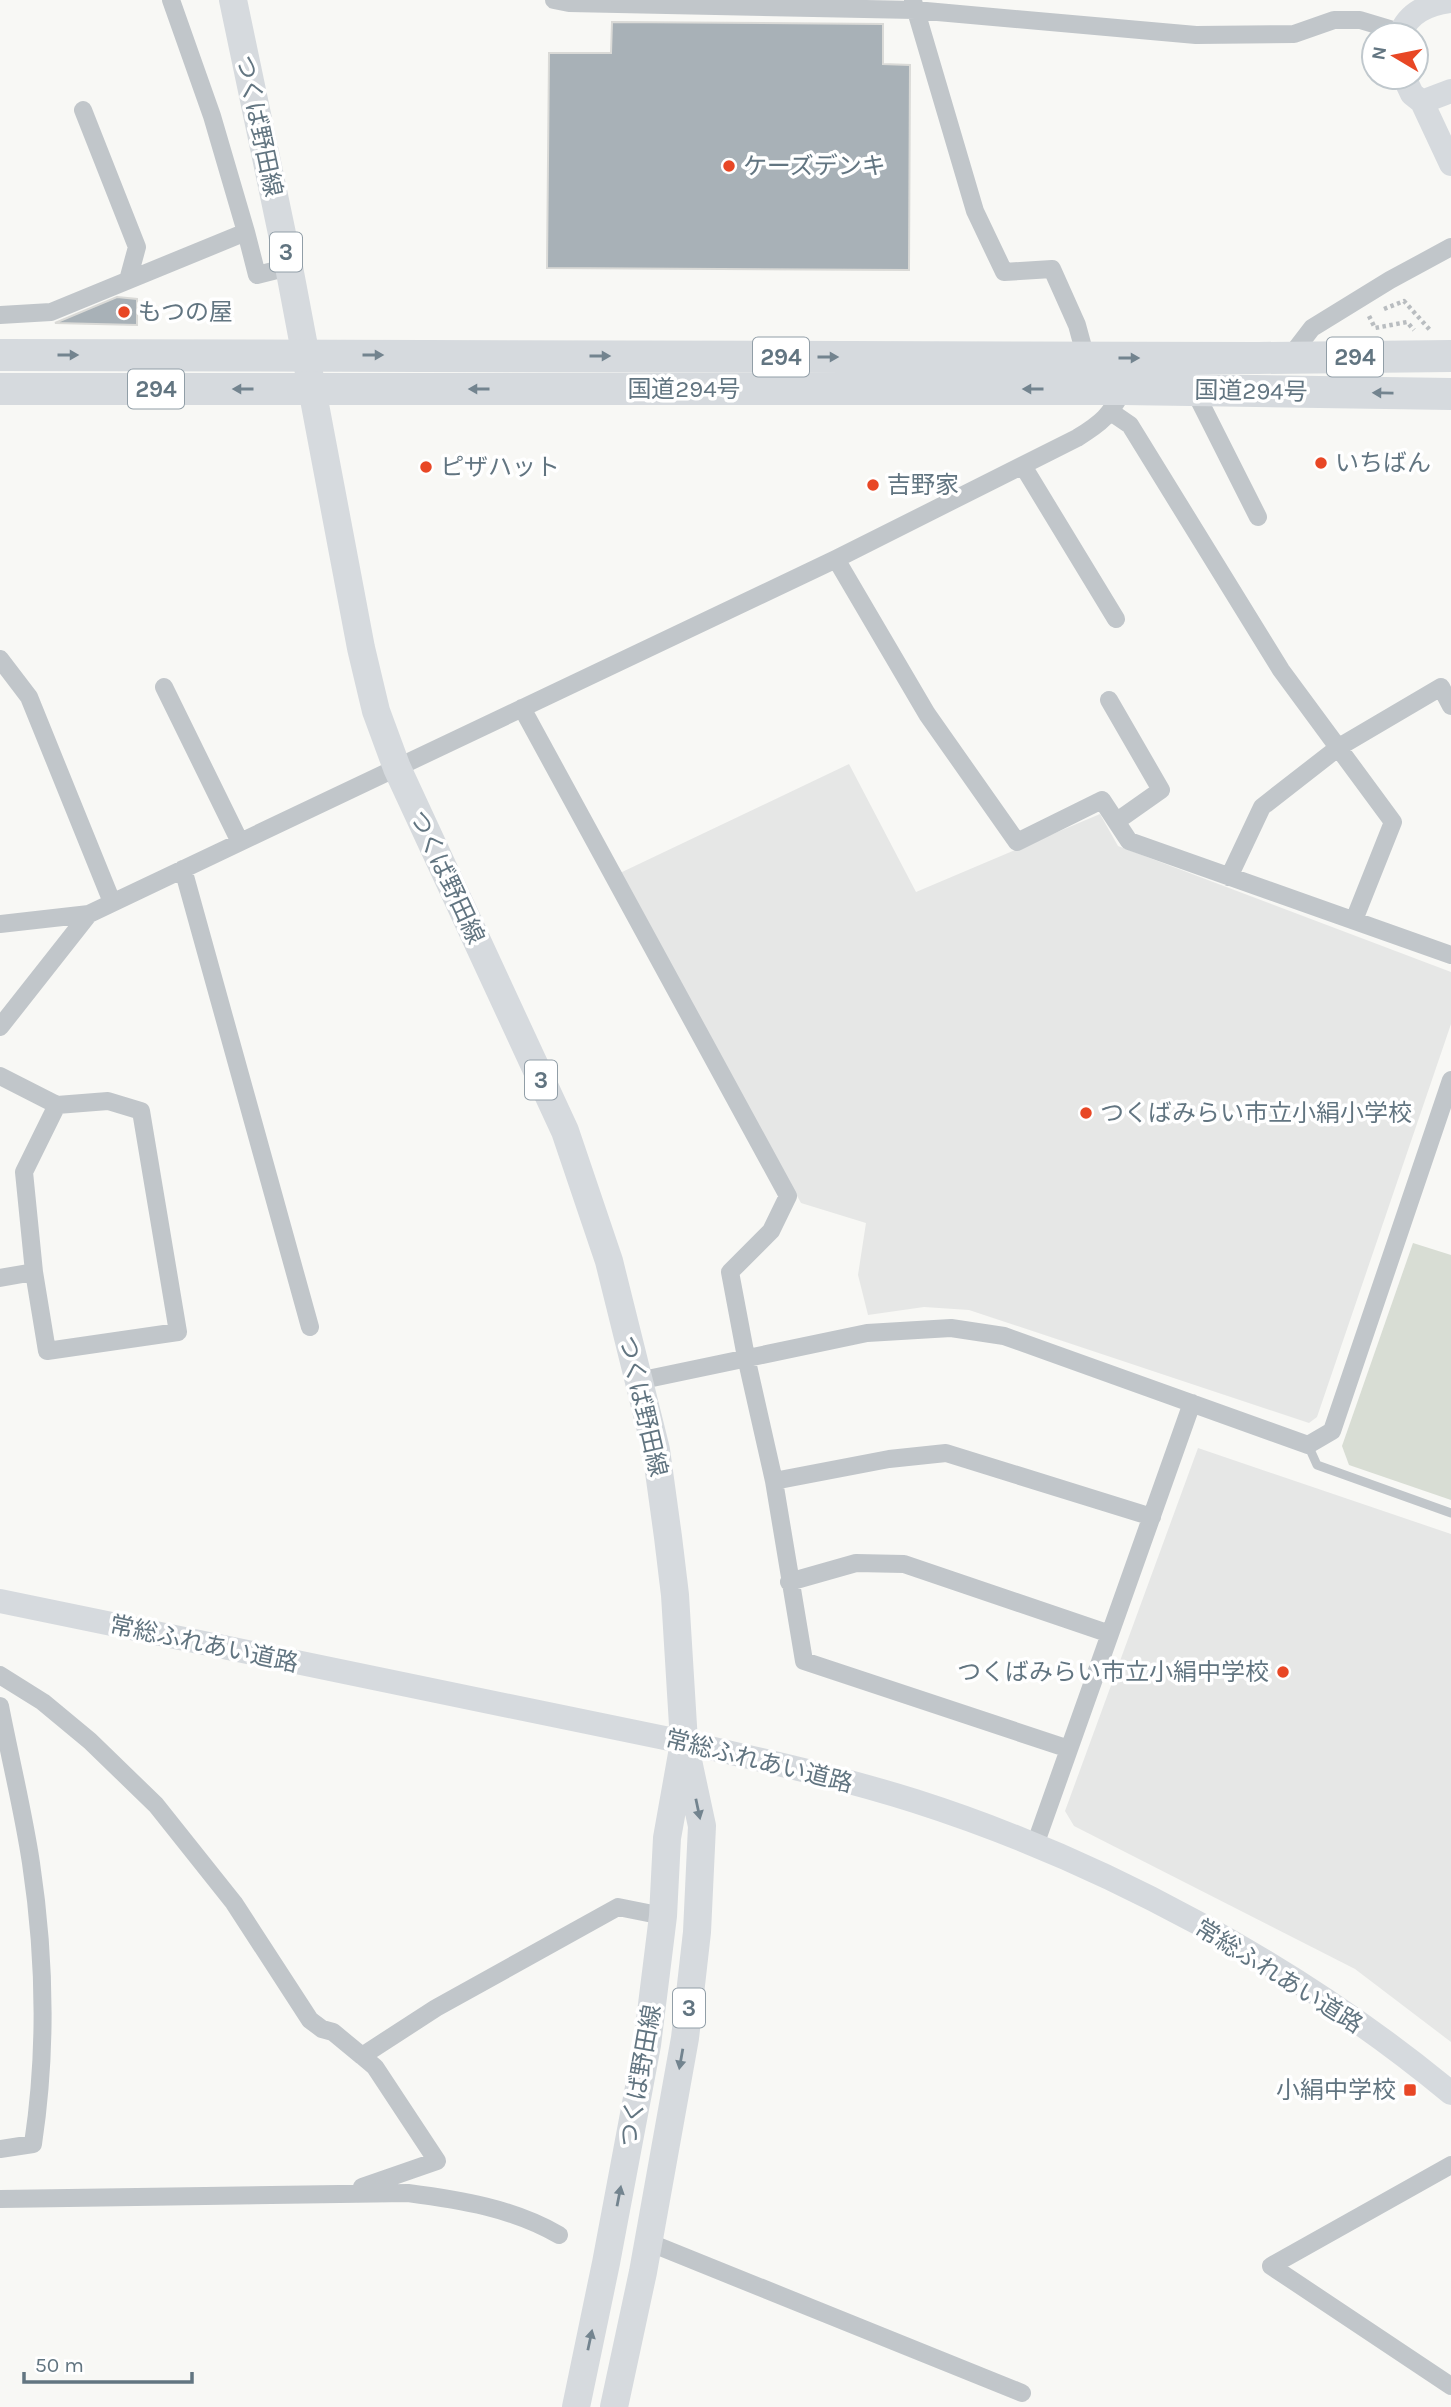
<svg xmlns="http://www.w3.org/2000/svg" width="1451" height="2407" font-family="Karla,'Noto Sans JP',sans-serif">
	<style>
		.built { fill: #e6e7e6 }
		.green { fill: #d8ddd4 }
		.building { fill: #a8b1b7; stroke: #dadad7; stroke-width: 2 }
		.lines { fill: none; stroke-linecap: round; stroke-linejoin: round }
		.path { stroke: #b9bdc0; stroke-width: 4.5; stroke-dasharray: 3.5 3.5; stroke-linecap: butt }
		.lane { stroke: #c1c6ca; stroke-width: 9 }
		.street { stroke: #c1c6ca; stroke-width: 18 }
		.secondary { stroke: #d6dade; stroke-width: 24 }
		.primary { stroke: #d6dade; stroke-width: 28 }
		.highway { stroke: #d6dade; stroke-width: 32 }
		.oneway { fill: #73848f }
		.poi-dot { fill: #e84725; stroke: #fff; stroke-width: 2.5 }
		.labels { text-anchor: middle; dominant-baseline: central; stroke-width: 7; stroke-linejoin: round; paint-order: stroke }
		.shield { fill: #fff; stroke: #919ea7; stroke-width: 2 }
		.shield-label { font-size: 23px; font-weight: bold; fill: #627581 }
		.street-label { font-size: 24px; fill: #627581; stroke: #fff }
		.poi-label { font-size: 24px; fill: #627581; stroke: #fff; text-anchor: start }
	</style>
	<rect width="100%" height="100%" fill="#f8f8f5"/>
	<path class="built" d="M849 764 916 892 1100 814 1118 846 1451 972V1024L1317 1417 1309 1423 969 1310 924 1307 868 1315 858 1275 866 1223 801 1203 620 873Z
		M1198 1448 1451 1534V2042L1355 1969 1074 1826 1065 1811Z"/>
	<path class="green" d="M1413 1243 1451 1255V1500L1349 1465 1342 1446Z"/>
	<path class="building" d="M612 22 883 24V64L910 65 909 270 547 268 549 53H611Z
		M117 297 137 299V325L55 323Z"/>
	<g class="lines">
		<path class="path" d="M1384 309 1404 301 1430 330
			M1369 316 1375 328 1407 322 1414 330"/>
		<path class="lane" d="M1308 1445 1317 1465 1451 1513"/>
		<path class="street" d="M554 0 569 3 915 10 1196 35 1294 34 1334 20H1360L1400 32
			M913 1 975 211 1004 272 1052 269 1077 325 1086 358
			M83 110 137 247 128 280
			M246 232 257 275 289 267
			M0 315 51 312 246 232 212 116 171 0
			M1289 358 1312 328 1390 280 1451 247
			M1194 390 1258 517
			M1111 412 1130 425 1281 670 1393 822 1354 920
			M1023 466 1116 619
			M836 559 927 714 1017 842 1102 800 1129 841 1451 955
			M0 659 29 697 112 902
			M164 687 240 842
			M1109 700 1161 790 1117 821
			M522 708 788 1196 771 1231 730 1272 746 1357 774 1481 804 1661 1069 1749
			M183 869 310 1327
			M1229 877 1262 807 1339 747 1441 687 1451 706
			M0 924 89 914 836 559 1077 438C1103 422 1109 416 1124 389
			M0 1027 89 914
			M0 1076 57 1105 108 1101 141 1111 178 1332 47 1351 34 1272 24 1172 57 1105
			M0 1278 34 1272
			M638 1381 867 1333 951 1328 1004 1336 1308 1445 1332 1431 1451 1080
			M774 1481 889 1459 946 1453 1152 1517
			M789 1582 856 1563 904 1564 1110 1634
			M0 1675 43 1702 90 1741 156 1805 234 1903 310 2020 322 2029 333 2032 362 2056 436 2008 618 1907 663 1916
			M0 1706C10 1758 23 1810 31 1863 45 1956 47 2051 33 2144L0 2149
			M1035 1845 1192 1403
			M362 2056 375 2067 437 2161 362 2187
			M1451 2165 1271 2266 1451 2386
			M0 2199 408 2193C461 2200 512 2208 559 2235
			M648 2242 1022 2393"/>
		<path class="secondary" d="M1400 35C1408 12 1429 4 1451 1
			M1404 77 1412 94 1422 102 1451 164
			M1422 102 1451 91
			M0 1601 684 1742C761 1760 839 1777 915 1801 1103 1861 1299 1967 1451 2093"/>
		<path class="primary" d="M233 0 289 267 361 648 376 711 397 768 565 1131 609 1261 656 1450 668 1537 675 1595 684 1742 702 1826 697 1932 685 2038 643 2272 614 2407
			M576 2407 606 2263 647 2045 663 1916 667 1838 682 1754"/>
		<path class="highway" d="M0 355 1258 358 1451 356
			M0 389H1124L1451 394"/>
	</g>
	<defs><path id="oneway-solid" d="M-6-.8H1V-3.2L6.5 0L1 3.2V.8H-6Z" transform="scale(1.75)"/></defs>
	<g class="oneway">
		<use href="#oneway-solid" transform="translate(68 355)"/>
		<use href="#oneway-solid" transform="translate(373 355)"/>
		<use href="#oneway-solid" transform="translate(600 356)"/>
		<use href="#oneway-solid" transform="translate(828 357)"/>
		<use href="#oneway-solid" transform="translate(1129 358)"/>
		<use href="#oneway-solid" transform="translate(243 389) rotate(-180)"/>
		<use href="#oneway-solid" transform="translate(479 389) rotate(180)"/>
		<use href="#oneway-solid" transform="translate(1033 389) rotate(180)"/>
		<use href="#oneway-solid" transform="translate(1383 393) rotate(-179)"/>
		<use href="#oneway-solid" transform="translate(698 1809) rotate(78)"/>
		<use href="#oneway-solid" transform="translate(681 2059) rotate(100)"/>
		<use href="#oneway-solid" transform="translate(619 2196) rotate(-79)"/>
		<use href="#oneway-solid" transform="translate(590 2340) rotate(-78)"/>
	</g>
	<g class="poi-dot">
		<circle cx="729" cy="166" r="7"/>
		<circle cx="124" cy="312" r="7"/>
		<circle cx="1321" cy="463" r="7"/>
		<circle cx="426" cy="467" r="7"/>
		<circle cx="873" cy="485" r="7"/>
		<circle cx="1086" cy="1113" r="7"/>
		<circle cx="1283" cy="1672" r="7"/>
		<rect x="1403" y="2083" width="14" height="14" rx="3.5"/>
	</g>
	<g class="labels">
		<g class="shield">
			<rect x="270" y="232.5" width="32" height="39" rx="5"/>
			<rect x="753" y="337.5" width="56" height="39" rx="5"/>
			<rect x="1327" y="337.5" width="56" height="39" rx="5"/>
			<rect x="128" y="369.5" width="56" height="39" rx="5"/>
			<rect x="525" y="1060.5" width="32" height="39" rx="5"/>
			<rect x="673" y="1988.5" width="32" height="39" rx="5"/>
		</g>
		<g class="shield-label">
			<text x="286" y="252">3</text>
			<text x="781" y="357">294</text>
			<text x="1355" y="357">294</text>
			<text x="156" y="389">294</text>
			<text x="541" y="1080">3</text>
			<text x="689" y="2008">3</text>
		</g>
		<g class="street-label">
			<text transform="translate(259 126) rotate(78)">つくば野田線</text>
			<text x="684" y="389">国道294号</text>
			<text transform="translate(1251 391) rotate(1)">国道294号</text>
			<text transform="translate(447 877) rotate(65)">つくば野田線</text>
			<text transform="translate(643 1406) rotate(77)">つくば野田線</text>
			<text transform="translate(204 1644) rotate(12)">常総ふれあい道路</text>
			<text transform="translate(759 1761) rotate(14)">常総ふれあい道路</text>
			<text transform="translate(1279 1976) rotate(32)">常総ふれあい道路</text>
			<text transform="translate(640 2076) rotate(-80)">つくば野田線</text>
		</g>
		<g class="poi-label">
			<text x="743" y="166">ケーズデンキ</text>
			<text x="138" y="312">もつの屋</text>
			<text x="1335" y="463">いちばん</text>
			<text x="440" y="467">ピザハット</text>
			<text x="887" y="485">吉野家</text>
			<text x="1100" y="1113">つくばみらい市立小絹小学校</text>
			<text x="1269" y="1672" text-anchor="end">つくばみらい市立小絹中学校</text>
			<text x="1396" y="2090" text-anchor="end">小絹中学校</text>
		</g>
	</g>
	<g transform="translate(1395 56) rotate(280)"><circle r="33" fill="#ffffff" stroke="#c0c8cd" stroke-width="2"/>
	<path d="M0-5L12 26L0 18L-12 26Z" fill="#e84725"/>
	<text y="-10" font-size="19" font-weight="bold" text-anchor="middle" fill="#627581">N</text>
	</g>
	<path d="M24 2372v10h168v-10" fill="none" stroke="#627581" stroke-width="3.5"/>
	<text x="35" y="2372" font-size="21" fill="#627581" stroke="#ffffff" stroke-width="5" paint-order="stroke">50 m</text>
</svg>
